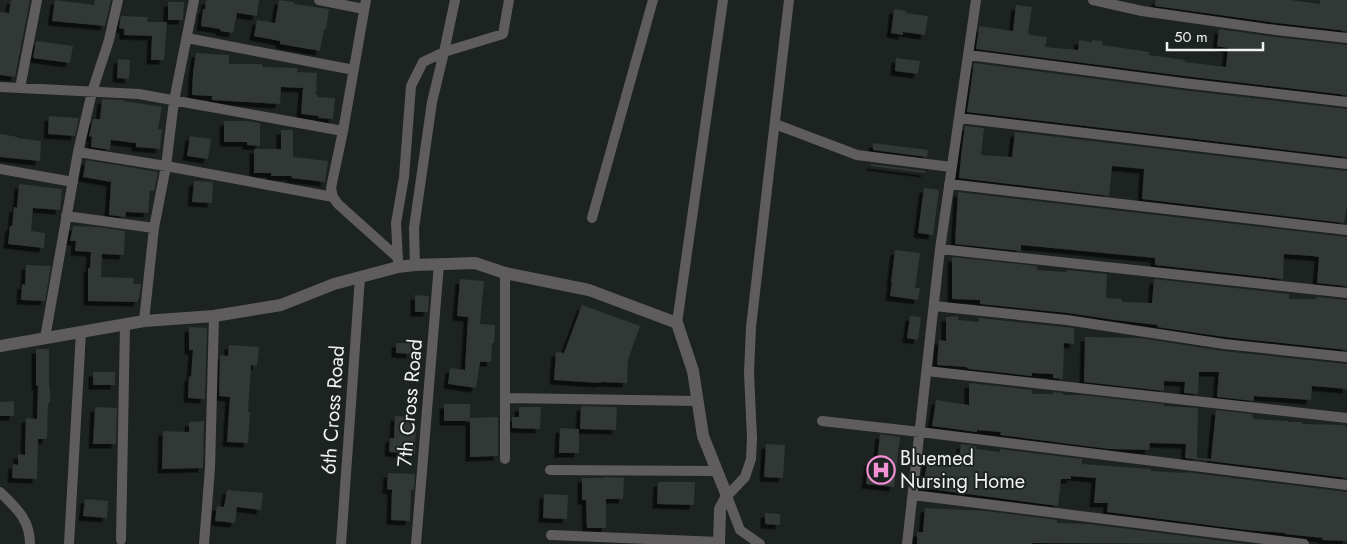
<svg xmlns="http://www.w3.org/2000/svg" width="1347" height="544" font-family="Jost,sans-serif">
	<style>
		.building { fill: #323835; filter: url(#shadow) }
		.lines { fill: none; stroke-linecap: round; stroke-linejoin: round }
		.minor { stroke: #5f5c5e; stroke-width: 10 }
		.tertiary { stroke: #5f5c5e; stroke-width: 12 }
		.labels { text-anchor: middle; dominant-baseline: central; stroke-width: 4; stroke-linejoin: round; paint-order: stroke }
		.street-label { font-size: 20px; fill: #eef2f0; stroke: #1d2320 }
		.poi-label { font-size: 20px; fill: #eef2f0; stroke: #1d2320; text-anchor: start }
	</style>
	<defs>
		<filter id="shadow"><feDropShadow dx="-4.5" dy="4.5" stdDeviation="0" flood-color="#0009"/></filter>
	</defs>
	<rect width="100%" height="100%" fill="#1d2320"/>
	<path class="building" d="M11 0H30L15 77 0 75V12L9 13Z
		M55 0 94 5 95 0H111L105 26 52 21Z
		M206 0H259L257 16 237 13 233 33 220 31V29L201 26 203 9H205Z
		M279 0 294 2V4L329 9 326 29H324L320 51 280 44V41L254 36 257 20 275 23Z
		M1156 0H1290L1320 4V0H1347V31L1277 23 1155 6Z
		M168 2H184L183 20H168Z
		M1016 5 1032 7 1028 34H1030V35L1047 37 1045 47 1078 50 1079 40 1092 42V40L1103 41 1102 45 1149 52V55L1185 60V62L1226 67 1228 48 1217 46 1219 29 1275 37 1347 45V95L1184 76 976 49 979 26 1013 31Z
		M894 9 906 11V13L928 16 925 35 903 32V35L891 33Z
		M121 16 148 17 147 22H167L164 60H151L152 36 124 35V29L119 28Z
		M36 41 73 46 70 63 33 58Z
		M196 53 229 55V64H262V67L298 68 297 72 317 73 316 95H318V97L335 98 333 119 318 118 319 116 301 114 303 88 281 87 280 104 212 100V96L192 95 193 73Z
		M896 58 920 61 918 74 895 71Z
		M118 59 130 60 129 79 117 78Z
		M974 63 1182 90 1347 109V157L967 112Z
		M102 99 124 100V101L162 107 158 129H162L160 149 136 147V143L111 140 110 150 91 147 92 137 89 136 93 119H100Z
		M49 116 79 118 75 136 48 134Z
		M224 121H247L260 123V146L247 145V142H224Z
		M965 126 984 128 981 155 1012 157 1015 132 1347 171V207L1344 223 1142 199 1144 169 1112 166 1109 196 959 178 962 147Z
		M281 130H293V157L328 161 325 182 291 178 292 176H271V173H254V149H281Z
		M0 134 18 137 17 138 41 141 40 161 0 157Z
		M190 136 211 139 208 159 187 156Z
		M873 143 928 150 927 157 873 150Z
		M86 160 158 172 154 191H150L148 213 126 212 125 217 109 215 111 182 83 177Z
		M871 164 926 171 925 173 871 166Z
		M194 181 213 182 212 203 192 202Z
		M19 184 62 189 60 210 33 208 31 231 45 233 44 248 8 244 10 226H12L14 207 17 208Z
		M924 188 939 190 933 235 918 233Z
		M958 192 1347 237V286L1317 283 1319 257 1313 256 1284 254 1283 279 1155 265V258L1021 245V251L955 244Z
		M73 226 99 227 125 231 124 255 102 254 101 277 134 278 133 284H141L139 299H138V302L88 301V268H90L91 252 75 251 76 241H70Z
		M895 250 920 253 915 288H920L918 300 890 296 892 282H891Z
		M952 257 1037 266V270L1067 272V270L1107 274 1106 298 1122 299V302L1152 303 1154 279 1289 294V299H1316L1317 297 1347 300V350L1225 337 1157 327 1158 325 1115 320 1068 313 980 304V300L952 299Z
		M26 265 51 266 45 301 21 300 22 284 25 285Z
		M460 279 484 281 480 324 495 325 494 343H492L491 362H480L476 388 448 384 450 368 465 370 468 317 457 316Z
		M415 295 429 296 428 312H415Z
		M582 305 640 326 628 360 627 383 601 382V383L554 380 556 352 564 353Z
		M910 316 921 317 918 340 907 338Z
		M958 316V320L979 322V318L1074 328V344L1064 343 1063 379 1053 378V374L1032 373V376L969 369 966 367 937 365 939 340 946 341V317Z
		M189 327 207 328 205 399 188 398 189 376 191 377 193 350H189Z
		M1085 337 1140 338 1223 351 1347 364V389L1312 386 1311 400 1254 396V401L1217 397 1219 372H1199L1198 394 1184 393 1185 382 1164 381V391L1084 382Z
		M396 343H411V354L396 353Z
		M229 345 259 347 257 366 251 365 248 412H250L248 443 227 442 230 397 219 396 220 355 228 356Z
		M36 349H49V388H50V403H48L47 439H38L37 479 12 478 13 464 18 465V454L25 455 26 418 37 419 38 386H36Z
		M93 372H115V385H93Z
		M969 383 1032 390V394H1053V392L1063 393V395H1081L1164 404V406L1198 408 1197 458 1211 459 1216 410 1253 414 1252 417 1254 418V419L1288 421V422H1302V424L1346 425 1345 427H1347V478L1185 458 1186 444 1150 443 1149 450 1109 449 1000 435 1001 432 977 430V432L932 426 936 400 969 405Z
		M14 401V416H0V402Z
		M444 404H470V418L498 417V456L470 457V421H444Z
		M581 406 617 407 616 430 580 429Z
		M95 407 117 408 116 444H93Z
		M519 407H541L540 429 512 428V417H519Z
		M395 416 416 417 415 454 389 452 390 438H394Z
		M204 421 203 468 162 469 163 431 189 432V422Z
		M560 428 579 429V453H559Z
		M880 434 900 437 894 487 866 484 869 461 877 462Z
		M766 444 785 445 783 478 764 477Z
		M961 444 976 446V449L1000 452V449L1082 459V464L1151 469V471L1185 473V472L1347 492V541L1322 540 1323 538 1285 534V533L1247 530 1107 512 1108 503H1094L1096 478 1071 476V479H1061L1058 506 923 488 928 456 959 459Z
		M388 473 415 474 414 490H411L410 521 391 520 392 490 387 489Z
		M604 477 624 478 623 499H606V528H587L586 500H582V478H604Z
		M658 482H695L694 505 657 504Z
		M227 490 263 493 261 510 237 507 235 523 215 521 217 506 224 507Z
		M544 494 568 495 567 519 543 518Z
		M85 499 108 501 107 518 83 516Z
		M925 508 987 511 1057 520V523L1089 524 1247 544 1032 543V544H917V532H923Z
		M765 513 780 514V525L765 524Z"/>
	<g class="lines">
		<path class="minor" d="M319 0 364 9
			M366 0 343 131 331 188 333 197 338 204 398 258
			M1093 0 1142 11 1276 30 1347 38
			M187 38 354 70
			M969 55 1183 83 1347 102
			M0 87 139 94 343 131
			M20 88 37 0
			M959 118 1347 164
			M775 124 857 155 951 167
			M78 152 166 166 333 197
			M0 169 73 182
			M949 184 1347 230
			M66 216 154 228
			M592 218 653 0
			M940 249 1347 293
			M398 261 396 223 404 177 411 86 423 62 444 52 455 0
			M415 265 414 228 432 102 444 52 503 34 509 0
			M934 306 1067 320 1224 344 1347 357
			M144 321 154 228 166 166 174 101 194 0
			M677 323 723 0
			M45 338 78 152 92 92 109 40 118 0
			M927 371 1347 418
			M505 398 698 401
			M822 421 920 432 1347 485
			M505 459V273
			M550 470 717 471
			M0 492C16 508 30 519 30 544
			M913 495 1304 544
			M551 535 719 542
			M121 540 125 325
			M69 544 81 332
			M204 544 210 468 214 316
			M341 544 360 277
			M416 544 439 264
			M760 544 740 530 727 496 745 477 751 459 752 438 749 373 751 327 789 0
			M907 544 940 249 976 0"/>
		<path class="tertiary" d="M0 346 144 321 214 316 281 305 334 284 398 267 415 265 475 263 505 273 589 290 677 323 693 371 703 436 727 496 720 509 719 544"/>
	</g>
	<defs>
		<g id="hospital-ring" transform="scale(1.4375)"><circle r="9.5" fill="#1d2320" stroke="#f391d6" stroke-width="1.5"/><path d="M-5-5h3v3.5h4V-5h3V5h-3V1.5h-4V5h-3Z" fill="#f391d6"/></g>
	</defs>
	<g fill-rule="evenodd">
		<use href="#hospital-ring" x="881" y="470"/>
	</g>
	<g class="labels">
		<g class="street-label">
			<text transform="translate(410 403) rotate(-85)">7th Cross Road</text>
			<text transform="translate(333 410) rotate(-86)">6th Cross Road</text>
		</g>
		<g class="poi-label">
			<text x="900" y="458">Bluemed<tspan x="900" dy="23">Nursing Home</tspan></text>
		</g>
	</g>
	<path d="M1167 42v8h96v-8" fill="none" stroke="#eef2f0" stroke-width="2.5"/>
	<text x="1174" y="42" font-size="15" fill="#eef2f0" stroke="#1d2320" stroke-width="4" paint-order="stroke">50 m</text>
</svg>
